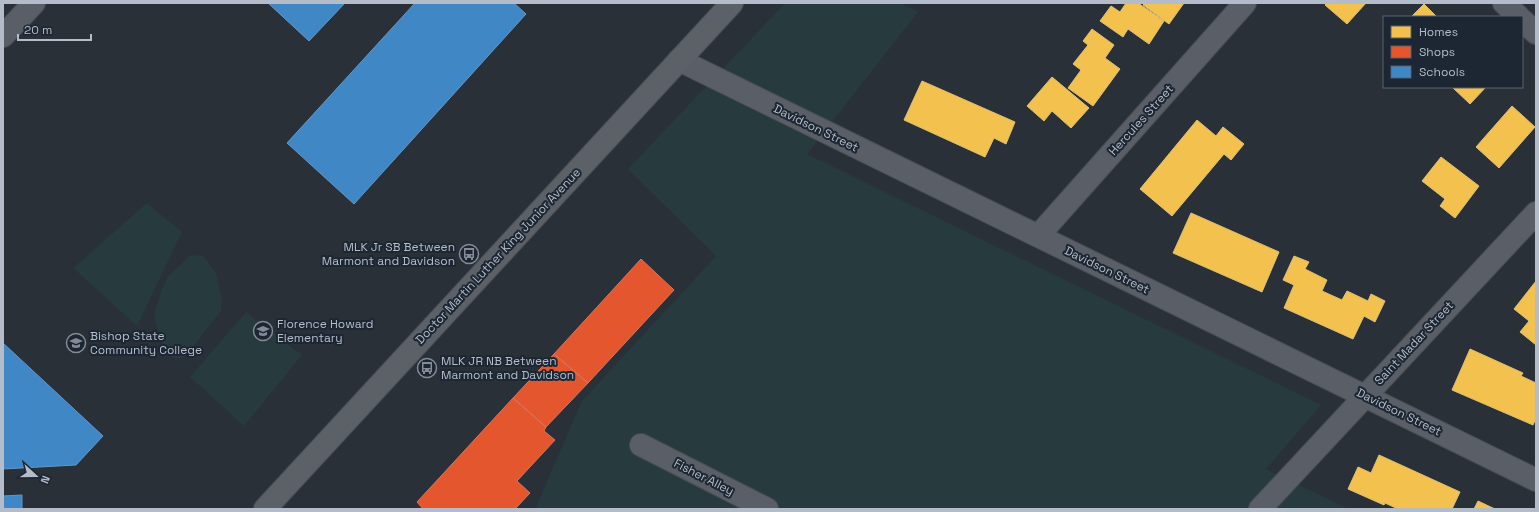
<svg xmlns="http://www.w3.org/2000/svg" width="1539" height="512" font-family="'Space Grotesk',sans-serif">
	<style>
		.green { fill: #273a3e }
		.homes { fill: #f2c14e; stroke: #dfc073 }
		.shops { fill: #e4572e; stroke: #d6755c }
		.schools { fill: #3f88c5; stroke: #6298c6 }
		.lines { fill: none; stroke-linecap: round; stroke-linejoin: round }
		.minor-casing { stroke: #484c53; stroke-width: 24 }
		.major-casing { stroke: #484c55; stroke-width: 24 }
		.minor { stroke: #5a5e66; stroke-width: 22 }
		.major { stroke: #5c6168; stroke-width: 22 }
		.labels { text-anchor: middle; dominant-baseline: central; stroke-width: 4; stroke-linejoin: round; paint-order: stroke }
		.street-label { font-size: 12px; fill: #b4bcc9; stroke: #1d2633 }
		.poi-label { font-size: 12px; fill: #b4bcc9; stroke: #1d2633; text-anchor: start }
	</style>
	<rect width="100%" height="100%" fill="#2a3038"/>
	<path class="green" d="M785 3H900L918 12 807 154 1321 405 1266 469 1349 509H535L582 401 716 256 628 169Z
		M147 203 182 232 137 326 73 268Z
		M191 255 203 256 216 273 222 300 221 311 191 349 184 357 178 359 172 357 165 349 156 324 154 314 162 289 169 275Z
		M246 312 302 355 244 426 190 377Z"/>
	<path class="homes" d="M1126 3H1138L1164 21 1149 44 1128 29 1123 37 1100 21 1111 6 1120 12Z
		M1145 3H1184L1169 24 1143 5Z
		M1327 3H1366L1347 24 1325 5Z
		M1424 4 1437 17H1411Z
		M1092 29 1114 45 1105 58 1120 69 1093 106 1068 88 1081 70 1073 64 1088 45 1083 41Z
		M1052 77 1089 108 1071 128 1052 111 1044 121 1027 106Z
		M922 81 1015 122 1006 144 994 138 985 157 904 120Z
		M1452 87H1486L1470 104Z
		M1512 106 1535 127 1499 168 1476 147Z
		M1197 120 1216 136 1223 127 1244 144 1231 160 1224 154 1172 216 1140 189Z
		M1441 157 1479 186 1455 218 1440 206 1445 199 1422 181Z
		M1191 213 1279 252 1262 292 1173 253Z
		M1294 256 1309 262 1305 269 1327 280 1322 291 1342 300 1347 291 1368 301 1371 294 1385 301 1375 322 1364 316 1353 339 1284 308 1294 285 1283 280Z
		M1536 281V345L1520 332 1529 321 1514 309Z
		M1470 349 1523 373 1521 376 1536 383V418L1533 425 1452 390Z
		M1379 455 1460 492 1452 509H1398L1385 503 1384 505 1348 489 1358 467 1371 473Z
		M1478 501 1495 509H1474Z"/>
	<path class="shops" d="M641 259 674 290 588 383 554 354Z
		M554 354 588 383 546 427 513 398Z
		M513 398 546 427 544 431 555 440 517 481 530 493 515 509H423L417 502Z"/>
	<path class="schools" d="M268 3H345L309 41Z
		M415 3H514L526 14 354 204 287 143Z
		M3 343 103 436 76 465 3 469Z
		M22 495V509H3V496Z"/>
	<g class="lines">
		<g class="minor-casing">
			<path id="minor" d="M1504 3 1519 17
				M1522 20 1536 33
				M3 36 34 3
				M679 60 1536 480
				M1038 236 1245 3
				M641 445 767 509
				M1260 509 1536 213"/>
		</g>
		<g class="major-casing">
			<path id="major" d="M265 509 732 3"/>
		</g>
		<use href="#minor" class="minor"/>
		<use href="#major" class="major"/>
	</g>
	<defs>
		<g id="bus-ring" transform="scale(1)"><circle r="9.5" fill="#1d2633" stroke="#848b96" stroke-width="1.5"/><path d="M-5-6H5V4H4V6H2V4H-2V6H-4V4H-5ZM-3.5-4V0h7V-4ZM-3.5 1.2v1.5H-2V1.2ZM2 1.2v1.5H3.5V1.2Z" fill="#848b96"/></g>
		<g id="school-ring" transform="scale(1)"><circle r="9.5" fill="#1d2633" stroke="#848b96" stroke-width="1.5"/><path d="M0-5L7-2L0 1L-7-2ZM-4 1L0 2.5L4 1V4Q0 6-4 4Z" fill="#848b96"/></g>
		<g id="university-ring" transform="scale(1)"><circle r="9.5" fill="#1d2633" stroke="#848b96" stroke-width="1.5"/><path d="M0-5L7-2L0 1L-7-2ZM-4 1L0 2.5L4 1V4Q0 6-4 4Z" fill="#848b96"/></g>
	</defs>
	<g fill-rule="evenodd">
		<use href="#bus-ring" x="469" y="254"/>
		<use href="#school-ring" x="263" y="331"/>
		<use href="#university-ring" x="76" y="343"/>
		<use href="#bus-ring" x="427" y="368"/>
	</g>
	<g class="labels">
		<g class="street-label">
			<text transform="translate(1141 120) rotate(-48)">Hercules Street</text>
			<text transform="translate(816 128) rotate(26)">Davidson Street</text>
			<text transform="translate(498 256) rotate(-47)">Doctor Martin Luther King Junior Avenue</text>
			<text transform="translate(1107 270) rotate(26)">Davidson Street</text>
			<text transform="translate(1414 343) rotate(-47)">Saint Madar Street</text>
			<text transform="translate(1399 412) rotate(26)">Davidson Street</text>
			<text transform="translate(704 477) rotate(27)">Fisher Alley</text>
		</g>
		<g class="poi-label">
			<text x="455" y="247" text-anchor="end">MLK Jr SB Between<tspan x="455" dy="14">Marmont and Davidson</tspan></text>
			<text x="277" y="324">Florence Howard<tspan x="277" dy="14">Elementary</tspan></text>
			<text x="90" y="336">Bishop State<tspan x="90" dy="14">Community College</tspan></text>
			<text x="441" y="361">MLK JR NB Between<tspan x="441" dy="14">Marmont and Davidson</tspan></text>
		</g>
	</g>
	<rect width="1539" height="512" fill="none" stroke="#b4bcc9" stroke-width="8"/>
	<rect x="1383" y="16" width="140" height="72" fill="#1d2633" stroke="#59626f"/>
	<rect x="1391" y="26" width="20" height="12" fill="#f2c14e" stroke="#59626f"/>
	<text x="1419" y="36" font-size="12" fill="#b4bcc9">Homes</text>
	<rect x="1391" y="46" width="20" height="12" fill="#e4572e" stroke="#59626f"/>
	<text x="1419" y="56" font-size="12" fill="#b4bcc9">Shops</text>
	<rect x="1391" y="66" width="20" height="12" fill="#3f88c5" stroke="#59626f"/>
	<text x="1419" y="76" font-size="12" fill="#b4bcc9">Schools</text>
	<g transform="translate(36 476) rotate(111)" stroke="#1d2633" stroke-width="3" paint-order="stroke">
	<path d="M0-3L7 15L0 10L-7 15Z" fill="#b4bcc9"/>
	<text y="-6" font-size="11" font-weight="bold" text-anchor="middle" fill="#b4bcc9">N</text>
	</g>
	<path d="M18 34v6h73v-6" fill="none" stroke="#b4bcc9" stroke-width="2"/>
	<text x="24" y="34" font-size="12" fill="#b4bcc9" stroke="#1d2633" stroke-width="3" paint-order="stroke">20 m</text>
</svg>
